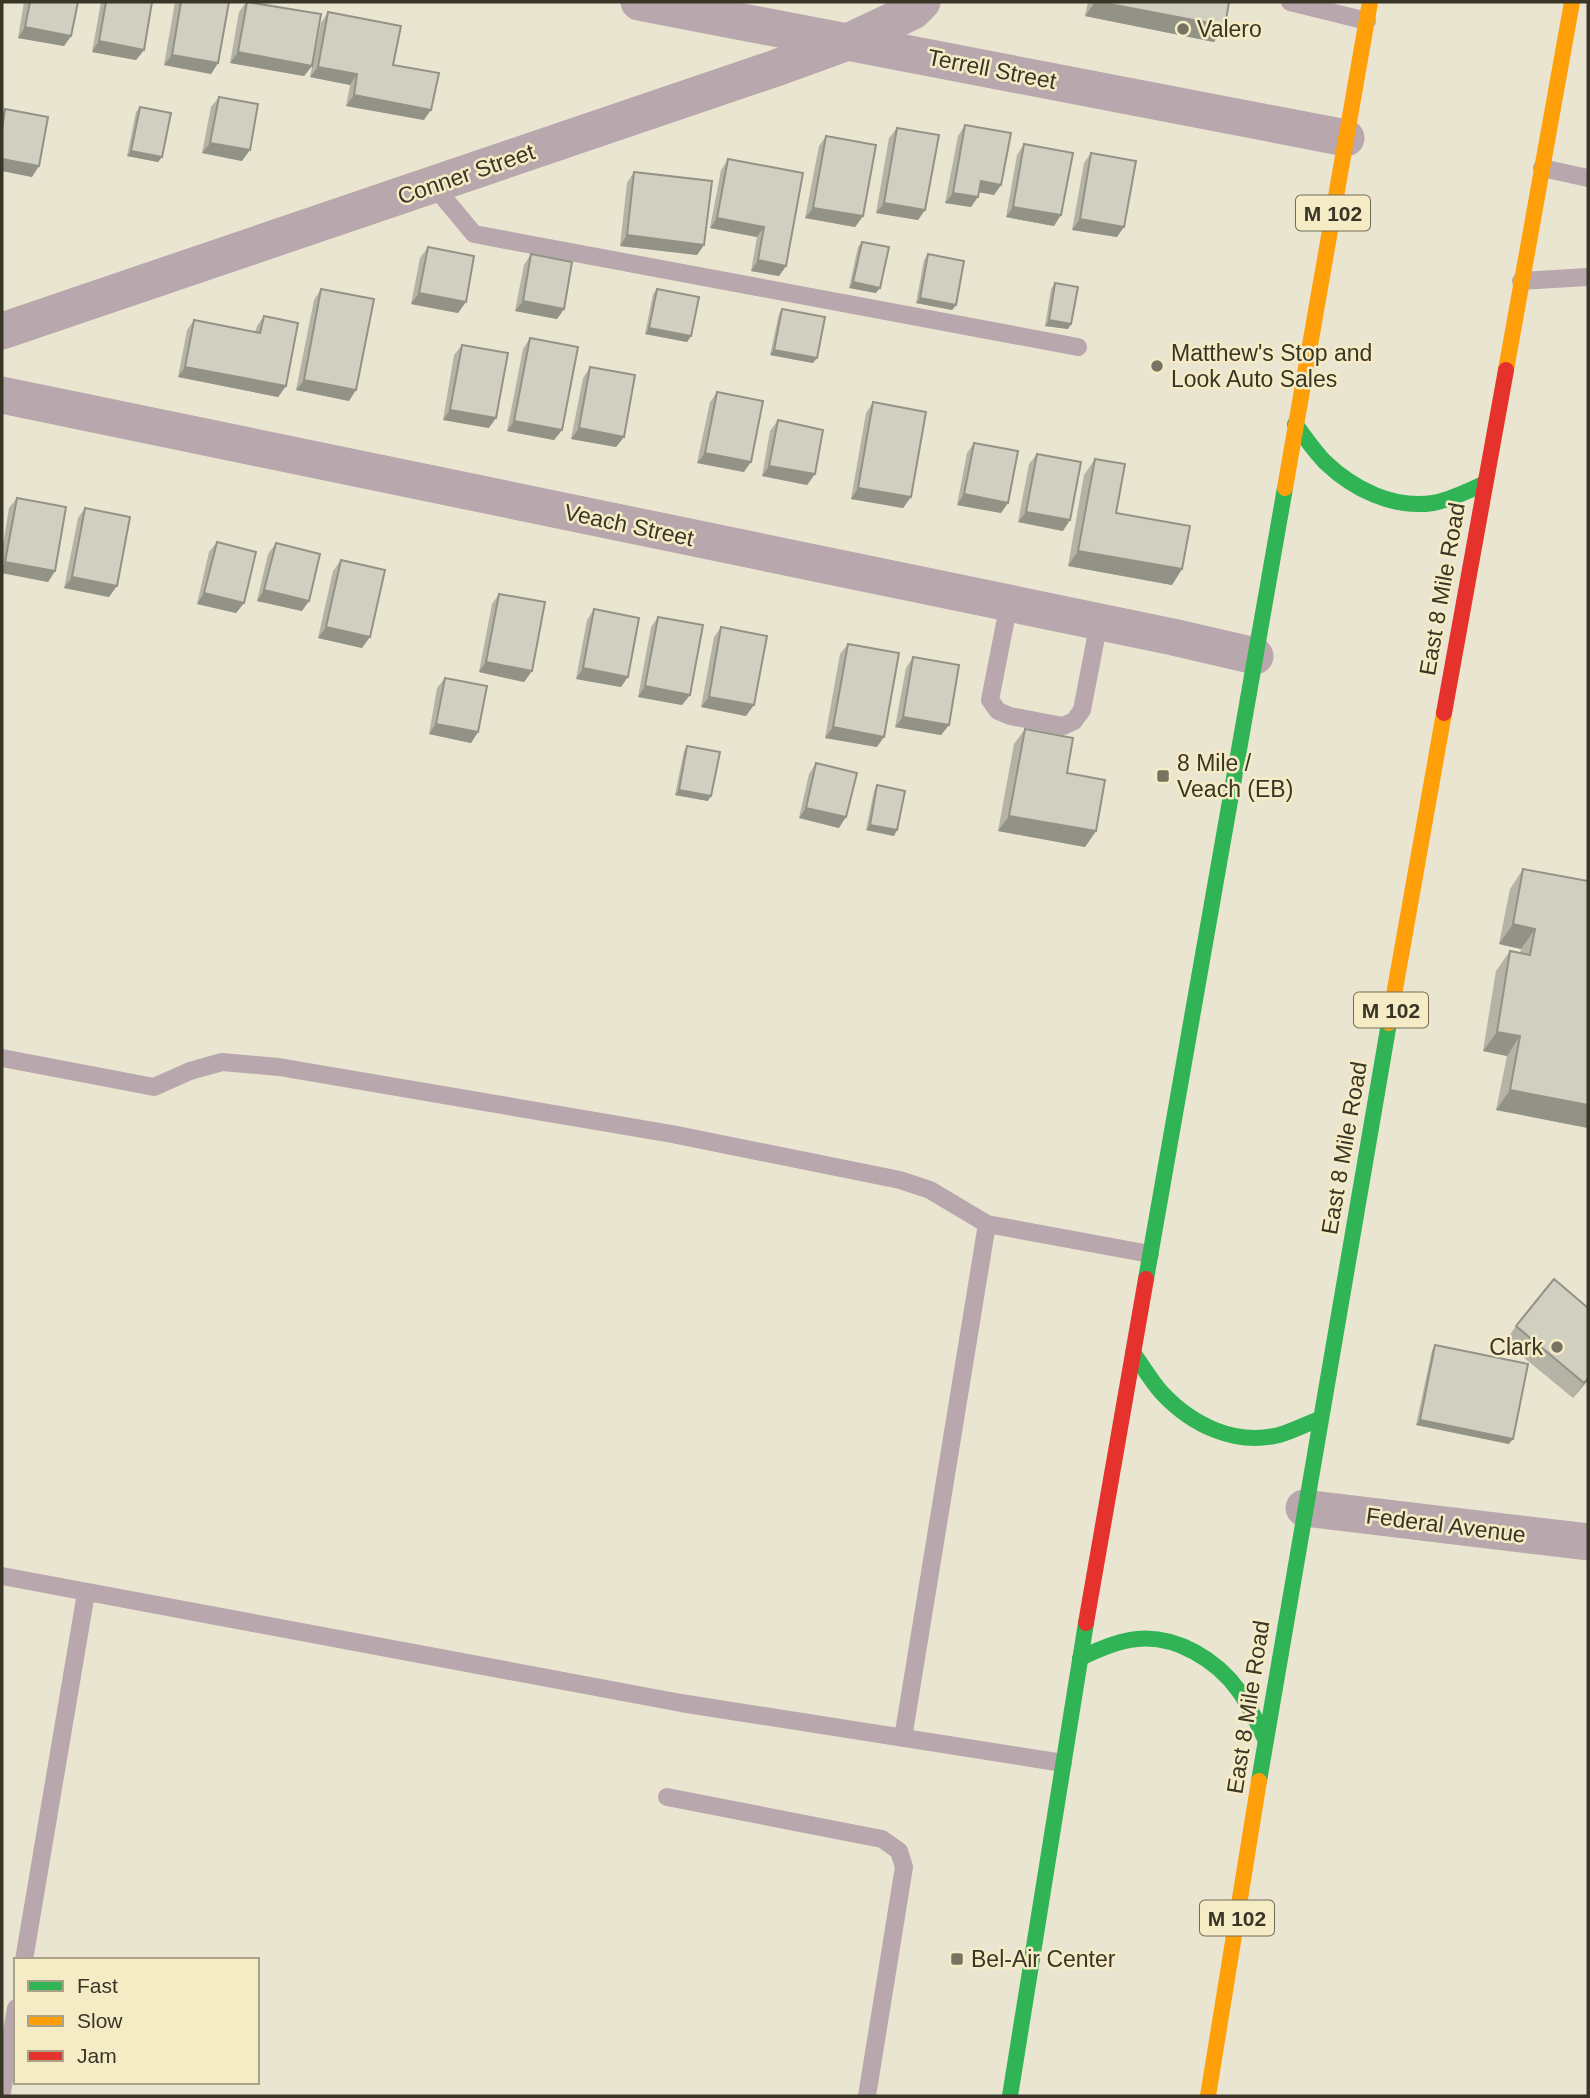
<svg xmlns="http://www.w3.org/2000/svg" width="1590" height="2098" font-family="Helvetica,sans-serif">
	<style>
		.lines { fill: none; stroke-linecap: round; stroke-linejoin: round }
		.lane { stroke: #b8a8ad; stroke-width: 18 }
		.street { stroke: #b8a8ad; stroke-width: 37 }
		.fast { stroke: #30b455; stroke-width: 16 }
		.slow { stroke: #ff9f0a; stroke-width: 16 }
		.jam { stroke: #e5322d; stroke-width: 16 }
		.wall { fill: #b4b3a5 }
		.shaded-wall { fill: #929286 }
		.building { fill: #d1d0c0; stroke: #929286; stroke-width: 2 }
		.poi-dot { fill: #777362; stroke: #f5ebc5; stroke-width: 2.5 }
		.labels { text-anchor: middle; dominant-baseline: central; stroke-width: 5; stroke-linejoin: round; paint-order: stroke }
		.shield { fill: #f5ebc5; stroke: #716c56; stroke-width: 2 }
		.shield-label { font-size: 21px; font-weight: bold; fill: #393527 }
		.poi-label { font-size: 23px; fill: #393527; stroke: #f5ebc5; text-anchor: start }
		.street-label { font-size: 23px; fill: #393527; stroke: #f5ebc5 }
	</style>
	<rect width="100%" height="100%" fill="#eae5d0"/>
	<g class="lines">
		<path class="lane" d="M1290 2 1367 21
			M1542 168 1588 178
			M433 185 474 234 1078 347
			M1521 281 1588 277
			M1009 603 990 700 998 711 1010 716 1063 726 1074 721 1082 710 1099 622
			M2 1058 154 1087 190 1071 222 1062 279 1067 672 1134 900 1180 930 1190 987 1224
			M2 1576 681 1703 1063 1763
			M903 1738 987 1224 1150 1254
			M667 1797 882 1839 899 1851 904 1867 867 2096
			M24 1960 86 1593
			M2 2092 16 2008"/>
		<path class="street" d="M639 2 1346 138
			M2 331 776 68 850 41 913 11 922 2
			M2 395 1173 637 1255 656
			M1304 1508 1588 1542"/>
		<path class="fast" d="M1295 424C1305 437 1314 451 1325 462 1353 489 1393 509 1433 503 1451 500 1467 491 1484 484
			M1146 1279 1285 488
			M1133 1353C1143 1366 1151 1381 1162 1393 1192 1425 1235 1446 1279 1435 1293 1431 1306 1424 1320 1419
			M1080 1658C1098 1650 1117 1641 1137 1639 1176 1635 1217 1660 1239 1691 1250 1706 1257 1723 1265 1739
			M1259 1781 1389 1023
			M1010 2096 1086 1623"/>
		<path class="slow" d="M1506 370 1572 2
			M1285 488 1370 2
			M1389 1023 1444 713
			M1208 2096 1259 1781"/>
		<path class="jam" d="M1444 713 1506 370
			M1086 1623 1146 1279"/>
	</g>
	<path class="wall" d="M24 2H78L71 36 64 46 18 38Z
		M101 2H152L144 50 136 60 92 52Z
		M175 2H229L218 63 211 74 164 65Z
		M246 2 312 66 304 76 230 63 239 12Z
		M1088 2H1229L1214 42 1085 16Z
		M328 12 393 65 424 120 346 106 350 85 310 77 321 23Z
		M219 97 242 161 202 153 211 107Z
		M140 107 162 157 158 162 127 156 136 112Z
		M5 109 32 177 2 171V115Z
		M965 125 1001 185 994 195 979 192 971 207 945 203 958 136Z
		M897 128 925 210 918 220 876 213 889 138Z
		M826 136 863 216 855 227 805 218 819 146Z
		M1024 144 1054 226 1006 217 1017 155Z
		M1091 153 1117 237 1072 230 1084 163Z
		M728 159 786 266 779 276 751 271 757 237 710 228 721 170Z
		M634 172 704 245 697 255 620 246 627 183Z
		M862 242 876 293 849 288 858 247Z
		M428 247 466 302 458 313 411 304 420 258Z
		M531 254 564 309 557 319 515 311 524 265Z
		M928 254 956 305 952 310 916 303 924 260Z
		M1055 283 1071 324 1068 329 1045 326 1051 289Z
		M321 289 349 401 296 390 314 300Z
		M657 289 691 336 687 342 645 334 653 294Z
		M782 309 813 363 770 355 779 314Z
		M264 316 286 386 278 397 178 377 187 330 194 320 255 332 257 326Z
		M530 338 562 430 554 440 507 431 523 349Z
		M462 345 489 428 443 420 454 355Z
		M590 367 624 437 616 447 571 439 583 378Z
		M717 392 744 472 697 463 710 402Z
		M873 402 911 497 903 508 851 499 866 413Z
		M778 420 815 474 807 485 762 476 770 431Z
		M974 443 1001 513 957 505 967 453Z
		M1037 454 1063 531 1018 522 1029 464Z
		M1095 459 1116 513 1182 569 1172 585 1068 566 1084 475Z
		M17 498 55 571 48 582 2 573V551L9 508Z
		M85 508 109 597 64 588 78 518Z
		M217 542 244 603 236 613 197 604 209 552Z
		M276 543 302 611 257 601 268 554Z
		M341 560 362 648 318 638 333 571Z
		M499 594 532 671 524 682 479 672 492 604Z
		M594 609 621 687 576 679 587 620Z
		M658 617 690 695 682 705 638 697 651 627Z
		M721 627 746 716 701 707 714 637Z
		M848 644 877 747 825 738 840 654Z
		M913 657 949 725 941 735 895 727 906 668Z
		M445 678 478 732 471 743 429 734 437 688Z
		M1025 729 1067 773 1096 831 1085 847 998 831 1014 744Z
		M687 746 708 801 675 795 684 751Z
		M816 763 839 828 799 818 809 774Z
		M877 785 894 836 866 830 874 791Z
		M1523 869 1588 1128 1496 1110 1507 1056 1483 1051 1496 971 1510 951 1520 953 1521 949 1499 944 1510 889Z
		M1516 1326 1588 1380 1573 1398 1505 1342Z
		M1435 1345 1509 1444 1416 1425 1432 1350Z"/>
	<path class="shaded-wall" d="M1095 2H1099L1225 26 1214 42 1085 16Z
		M25 27 71 36 64 46 18 38Z
		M99 41 144 50 136 60 92 52Z
		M238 52 312 66 304 76 230 63Z
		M172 55 218 63 211 74 164 65Z
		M318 67 357 74 350 85 310 77Z
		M354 95 431 110 424 120 346 106Z
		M210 143 250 150 242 161 202 153Z
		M131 151 162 157 158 162 127 156Z
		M2 159 39 166 32 177 2 171Z
		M981 181 1001 185 994 195 973 191Z
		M953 193 978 197 971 207 945 203Z
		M884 203 925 210 918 220 876 213Z
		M1013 207 1061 215 1054 226 1006 217Z
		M813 208 863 216 855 227 805 218Z
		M717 218 764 227 757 237 710 228Z
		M1080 219 1124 227 1117 237 1072 230Z
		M627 235 704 245 697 255 620 246Z
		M758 260 786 266 779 276 751 271Z
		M853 282 880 288 876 293 849 288Z
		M419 293 466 302 458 313 411 304Z
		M920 298 956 305 952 310 916 303Z
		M523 301 564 309 557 319 515 311Z
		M1049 320 1071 324 1068 329 1045 326Z
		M649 328 691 336 687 342 645 334Z
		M774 350 817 358 813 363 770 355Z
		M185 367 286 386 278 397 178 377Z
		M304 380 356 390 349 401 296 390Z
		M450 410 496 418 489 428 443 420Z
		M514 421 562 430 554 440 507 431Z
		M579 428 624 437 616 447 571 439Z
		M705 453 751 462 744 472 697 463Z
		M769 466 815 474 807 485 762 476Z
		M858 488 911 497 903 508 851 499Z
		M964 494 1008 503 1001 513 957 505Z
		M1026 512 1070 520 1063 531 1018 522Z
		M1078 551 1182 569 1172 585 1068 566Z
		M5 562 55 571 48 582 2 573V567Z
		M72 577 117 586 109 597 64 588Z
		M264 590 309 601 302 611 257 601Z
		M204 593 244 603 236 613 197 604Z
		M326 627 370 637 362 648 318 638Z
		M486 662 532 671 524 682 479 672Z
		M583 668 628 677 621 687 576 679Z
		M645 686 690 695 682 705 638 697Z
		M709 697 754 705 746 716 701 707Z
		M903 717 949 725 941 735 895 727Z
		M436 724 478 732 471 743 429 734Z
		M833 727 884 737 877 747 825 738Z
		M679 790 711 796 708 801 675 795Z
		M806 808 846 817 839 828 799 818Z
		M1009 816 1096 831 1085 847 998 831Z
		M870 825 897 830 894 836 866 830Z
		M1513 924 1535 929 1521 949 1499 944Z
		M1497 1032 1520 1036 1507 1056 1483 1051Z
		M1510 1090 1588 1105V1128L1496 1110Z
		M1588 1378V1380L1573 1398 1584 1383Z
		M1420 1420 1513 1439 1509 1444 1416 1425Z"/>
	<path class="building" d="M30 2H78L71 36 25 27Z
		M106 2H152L144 50 99 41Z
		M181 2H229L218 63 172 55Z
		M247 2 321 14 312 66 238 52Z
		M1099 2H1229L1225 26Z
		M328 12 401 26 393 65 439 73 431 110 354 95 357 74 318 67Z
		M219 97 258 104 250 150 210 143Z
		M140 107 171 113 162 157 131 151Z
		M5 109 48 117 39 166 2 159V129Z
		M965 125 1011 133 1001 185 981 181 978 197 953 193Z
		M897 128 939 135 925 210 884 203Z
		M826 136 876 145 863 216 813 208Z
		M1024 144 1073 153 1061 215 1013 207Z
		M1091 153 1136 161 1124 227 1080 219Z
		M728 159 803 173 786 266 758 260 764 227 717 218Z
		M634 172 712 181 704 245 627 235Z
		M862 242 889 247 880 288 853 282Z
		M428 247 474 256 466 302 419 293Z
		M531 254 572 262 564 309 523 301Z
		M928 254 964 261 956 305 920 298Z
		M1055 283 1078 287 1071 324 1049 320Z
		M321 289 374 299 356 390 304 380Z
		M657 289 699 297 691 336 649 328Z
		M782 309 825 317 817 358 774 350Z
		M264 316 298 323 286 386 185 367 194 320 260 333Z
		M530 338 578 347 562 430 514 421Z
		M462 345 508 353 496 418 450 410Z
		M590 367 635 375 624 437 579 428Z
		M717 392 763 401 751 462 705 453Z
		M873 402 926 412 911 497 858 488Z
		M778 420 823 430 815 474 769 466Z
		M974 443 1018 451 1008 503 964 494Z
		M1037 454 1081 462 1070 520 1026 512Z
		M1095 459 1125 464 1116 513 1190 526 1182 569 1078 551Z
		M17 498 66 507 55 571 5 562Z
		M85 508 130 517 117 586 72 577Z
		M217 542 256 552 244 603 204 593Z
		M276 543 320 554 309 601 264 590Z
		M341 560 385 570 370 637 326 627Z
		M499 594 545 602 532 671 486 662Z
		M594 609 639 618 628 677 583 668Z
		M658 617 703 625 690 695 645 686Z
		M721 627 767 636 754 705 709 697Z
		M848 644 899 653 884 737 833 727Z
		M913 657 959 665 949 725 903 717Z
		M445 678 487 686 478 732 436 724Z
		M1025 729 1073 738 1067 773 1105 780 1096 831 1009 816Z
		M687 746 720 752 711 796 679 790Z
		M816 763 857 773 846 817 806 808Z
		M877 785 905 791 897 830 870 825Z
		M1523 869 1588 881V1105L1510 1090 1520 1036 1497 1032 1510 951 1530 955 1535 929 1513 924Z
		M1554 1279 1588 1308V1378L1584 1383 1516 1326Z
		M1435 1345 1528 1364 1513 1439 1420 1420Z"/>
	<g class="poi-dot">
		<circle cx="1183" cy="29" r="7"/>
		<circle cx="1157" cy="366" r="7"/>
		<rect x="1156" y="769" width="14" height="14" rx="3.5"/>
		<circle cx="1557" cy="1347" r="7"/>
		<rect x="950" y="1952" width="14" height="14" rx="3.5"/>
	</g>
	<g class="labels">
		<g class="shield">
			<rect x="1296" y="195.5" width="74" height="35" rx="5"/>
			<rect x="1354" y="992.5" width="74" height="35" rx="5"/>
			<rect x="1200" y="1900.5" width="74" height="35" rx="5"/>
		</g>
		<g class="shield-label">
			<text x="1333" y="213">M 102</text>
			<text x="1391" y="1010">M 102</text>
			<text x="1237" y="1918">M 102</text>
		</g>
		<g class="poi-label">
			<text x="1197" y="29">Valero</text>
			<text x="1171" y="353">Matthew's Stop and<tspan x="1171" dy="26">Look Auto Sales</tspan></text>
			<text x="1177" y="763">8 Mile /<tspan x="1177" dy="26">Veach (EB)</tspan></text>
			<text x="1543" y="1347" text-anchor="end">Clark</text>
			<text x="971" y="1959">Bel-Air Center</text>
		</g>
		<g class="street-label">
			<text transform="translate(992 69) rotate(11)">Terrell Street</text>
			<text transform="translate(466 174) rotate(-19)">Conner Street</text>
			<text transform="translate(629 525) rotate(12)">Veach Street</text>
			<text transform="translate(1442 589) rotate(-80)">East 8 Mile Road</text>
			<text transform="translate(1344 1148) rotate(-80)">East 8 Mile Road</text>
			<text transform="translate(1446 1525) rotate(7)">Federal Avenue</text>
			<text transform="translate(1248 1707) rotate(-81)">East 8 Mile Road</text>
		</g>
	</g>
	<rect width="1590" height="2098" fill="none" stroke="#393527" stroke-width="7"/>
	<rect x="14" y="1958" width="245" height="126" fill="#f5ebc5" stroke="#aaa286" stroke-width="2"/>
	<rect x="28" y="1981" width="35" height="10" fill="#30b455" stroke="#aaa286" stroke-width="2"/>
	<text x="77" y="1993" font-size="21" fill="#393527">Fast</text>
	<rect x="28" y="2016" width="35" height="10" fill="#ff9f0a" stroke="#aaa286" stroke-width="2"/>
	<text x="77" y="2028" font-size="21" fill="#393527">Slow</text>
	<rect x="28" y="2051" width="35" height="10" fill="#e5322d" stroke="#aaa286" stroke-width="2"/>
	<text x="77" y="2063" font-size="21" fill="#393527">Jam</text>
</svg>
